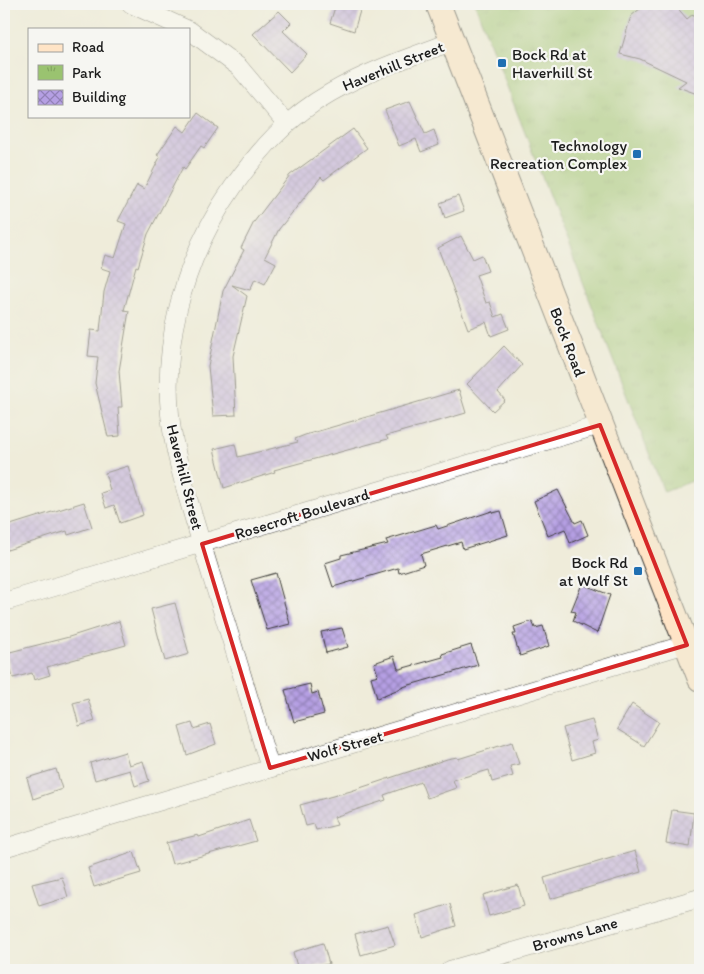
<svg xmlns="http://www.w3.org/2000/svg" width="704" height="974" font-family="Itim,sans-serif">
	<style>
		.park { fill: url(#park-tufts); stroke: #5b7046 }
		.building { fill: url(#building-cross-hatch) }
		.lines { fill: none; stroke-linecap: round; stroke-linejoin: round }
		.minor-casing { stroke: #3c3b38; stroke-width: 19 }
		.secondary-casing { stroke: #3c3b38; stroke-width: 26 }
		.minor { stroke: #fff; stroke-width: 18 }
		.secondary { stroke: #ffe4c6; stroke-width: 24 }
		.marked { fill: none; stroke: #d62828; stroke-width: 4; stroke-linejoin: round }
		.poi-dot { fill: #1f6fb2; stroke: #f6f6f2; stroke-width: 2 }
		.labels { text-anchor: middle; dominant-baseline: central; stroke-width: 4.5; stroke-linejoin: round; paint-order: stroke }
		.poi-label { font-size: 16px; fill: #1c1c1c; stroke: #f6f6f2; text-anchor: end }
		.street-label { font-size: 16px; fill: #1c1c1c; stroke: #f6f6f2 }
	</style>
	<defs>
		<pattern id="park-tufts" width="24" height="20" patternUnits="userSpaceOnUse" patternTransform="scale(1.25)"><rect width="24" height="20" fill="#9ac370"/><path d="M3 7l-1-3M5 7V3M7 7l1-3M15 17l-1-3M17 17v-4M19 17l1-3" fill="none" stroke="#84a760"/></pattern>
		<pattern id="building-cross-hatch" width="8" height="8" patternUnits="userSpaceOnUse" patternTransform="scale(1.25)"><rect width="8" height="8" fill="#b59fe3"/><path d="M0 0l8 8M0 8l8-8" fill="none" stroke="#9281b7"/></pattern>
	</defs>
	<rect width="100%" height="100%" fill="#f6f6f2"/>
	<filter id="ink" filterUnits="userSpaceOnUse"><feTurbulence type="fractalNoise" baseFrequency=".02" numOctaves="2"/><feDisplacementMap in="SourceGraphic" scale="10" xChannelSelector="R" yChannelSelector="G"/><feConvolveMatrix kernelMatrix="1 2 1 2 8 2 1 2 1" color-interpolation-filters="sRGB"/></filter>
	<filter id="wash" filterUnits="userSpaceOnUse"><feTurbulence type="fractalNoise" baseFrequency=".0096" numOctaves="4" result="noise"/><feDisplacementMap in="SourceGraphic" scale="20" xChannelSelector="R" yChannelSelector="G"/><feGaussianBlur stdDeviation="1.12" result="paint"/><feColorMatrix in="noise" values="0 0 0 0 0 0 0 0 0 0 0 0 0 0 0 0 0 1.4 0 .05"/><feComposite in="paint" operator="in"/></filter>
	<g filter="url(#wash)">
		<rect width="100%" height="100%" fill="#efecda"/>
		<path class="park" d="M475 4H700V478L664 492Z"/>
		<g id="blocks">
			<path class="building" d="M336 4H362L354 31 330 23Z
				M646 4H674L687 19 693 14 700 24V95L678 87 686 81 640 59 620 54 631 16Z
				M279 11 291 23 283 31 307 54 290 72 253 34Z
				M410 101 425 134 434 130 439 145 421 152 416 139 399 146 385 110Z
				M198 113 218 128 204 148 201 146 185 169 183 167 148 234 138 267 136 266 124 310 129 311 119 371 122 407H118L120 436 108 437 95 383 98 357 88 356 91 330 100 331 104 292 110 271 101 268 105 255 115 258 126 224 118 221 137 185 144 189 160 157 157 155 177 126 185 132Z
				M353 129 367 148 324 180 321 177 279 229 265 257 276 263 265 284 255 279 250 290 232 285 247 296 233 356 236 415 213 416 208 366 223 291 244 250 241 248 254 222 290 175Z
				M458 196 464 211 445 218 440 203Z
				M461 236 473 259 482 255 488 271 476 275 486 303 490 302 495 317 503 314 509 329 491 336 486 322 468 329 438 248Z
				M504 346 522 365 498 392 505 400 493 411 467 384Z
				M459 390 466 413 386 436 388 439 274 470 275 472 224 488 214 449 235 444 238 457 298 442 295 439 305 435Z
				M128 466 143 515 120 523 114 505 106 508 101 493 110 490 105 473Z
				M558 490 575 523 582 520 588 535 570 543 565 529 548 536 534 501Z
				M84 502 92 527 68 535 67 531 4 551V527Z
				M492 511 493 513 501 511 508 535 463 549 461 542 421 554 424 565 399 573 398 568 333 587 325 563 341 558V555L388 544 386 540 436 525 438 529Z
				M276 573 290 624 267 630 251 580Z
				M582 584 610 595 597 633 573 621 576 612 571 611Z
				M175 603 189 654 165 661 151 609Z
				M119 621 126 645 47 667 50 675 34 680 32 673 13 678 6 653 69 637Z
				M532 621 535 628 543 626 549 646 520 656 513 634H516L514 627Z
				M342 628 348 647 326 653 321 632Z
				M471 645 478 665 406 686 377 698 371 677 378 675 374 663 394 656 398 669H400L443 657 442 654Z
				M310 684 312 694 318 692 324 714 294 722 285 690Z
				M88 699 95 721 79 726 73 703Z
				M632 704 659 722 644 746 617 729Z
				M592 720 598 740 592 742 595 753 572 760 563 728Z
				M192 723 194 729 210 724 216 744 187 755 179 727Z
				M512 742 519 764 510 766 513 776 492 782 489 770 453 780 456 788 427 798 421 782 384 795 386 800 334 817 337 825 316 830 314 824 306 826 300 805 351 791 447 759 457 757 458 759Z
				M125 752 129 765 143 761 149 781 135 786 130 770 95 780 90 763Z
				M56 769 62 789 33 799 27 778Z
				M672 810 694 813 690 847 666 843Z
				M249 820 256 841 172 864 166 843 198 835 199 837Z
				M635 851 641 872 550 899 544 878Z
				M134 852 141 873 94 887 88 868Z
				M62 877 68 897 39 906 32 884Z
				M518 885 524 906 489 916 483 895Z
				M450 904 456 926 422 937 416 915Z
				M388 925 395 945 361 955 355 934Z
				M323 943 329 964 298 970 293 952Z"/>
		</g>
	</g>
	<g filter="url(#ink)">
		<use href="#blocks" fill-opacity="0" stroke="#3c3b38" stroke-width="1"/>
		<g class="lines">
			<g class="minor-casing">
				<path id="minor" d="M131 4 186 29
					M189 30 239 67 286 123
					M4 602 600 425
					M270 768C251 705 232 641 212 578 199 534 183 488 174 442 157 354 182 260 233 187 260 149 289 116 330 93 368 71 410 57 451 42
					M4 848 700 640
					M450 970 700 898"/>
			</g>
			<g class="secondary-casing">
				<path id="secondary" d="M438 4 700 679"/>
			</g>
			<use href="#minor" class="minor"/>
			<use href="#secondary" class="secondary"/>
		</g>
	</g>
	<path d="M0 0H704V974H0ZM600 425 687 645 270 768 202 544Z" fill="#efecda" fill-opacity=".55" fill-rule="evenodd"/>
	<path class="marked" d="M600 425 687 645 270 768 202 544Z"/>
	<g class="poi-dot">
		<rect x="497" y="58" width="10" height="10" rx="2.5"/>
		<rect x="632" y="149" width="10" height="10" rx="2.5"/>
		<rect x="633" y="566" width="10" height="10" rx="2.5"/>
	</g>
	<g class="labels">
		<g class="poi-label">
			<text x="512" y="54" text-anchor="start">Bock Rd at<tspan x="512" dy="18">Haverhill St</tspan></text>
			<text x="627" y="145">Technology<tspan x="627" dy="18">Recreation Complex</tspan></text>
			<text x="628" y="562">Bock Rd<tspan x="628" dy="18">at Wolf St</tspan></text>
		</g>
		<g class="street-label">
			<text transform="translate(393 66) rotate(-22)">Haverhill Street</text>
			<text transform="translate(568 342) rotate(69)">Bock Road</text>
			<text transform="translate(185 477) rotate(76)">Haverhill Street</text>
			<text transform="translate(302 514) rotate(-17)">Rosecroft Boulevard</text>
			<text transform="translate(345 746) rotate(-16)">Wolf Street</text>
			<text transform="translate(575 934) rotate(-16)">Browns Lane</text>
		</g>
	</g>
	<rect width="704" height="974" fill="none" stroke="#f6f6f2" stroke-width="20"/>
	<rect x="28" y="28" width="162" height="90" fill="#f6f6f2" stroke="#9f9f9c"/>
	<rect x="38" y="44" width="25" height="8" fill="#ffe4c6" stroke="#9f9f9c"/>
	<text x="72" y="52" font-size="15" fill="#1c1c1c">Road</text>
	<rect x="38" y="65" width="25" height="15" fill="url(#park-tufts)" stroke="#9f9f9c"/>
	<text x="72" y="78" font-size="15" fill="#1c1c1c">Park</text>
	<rect x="38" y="90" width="25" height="15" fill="url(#building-cross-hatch)" stroke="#9f9f9c"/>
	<text x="72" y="102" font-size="15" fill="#1c1c1c">Building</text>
</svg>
